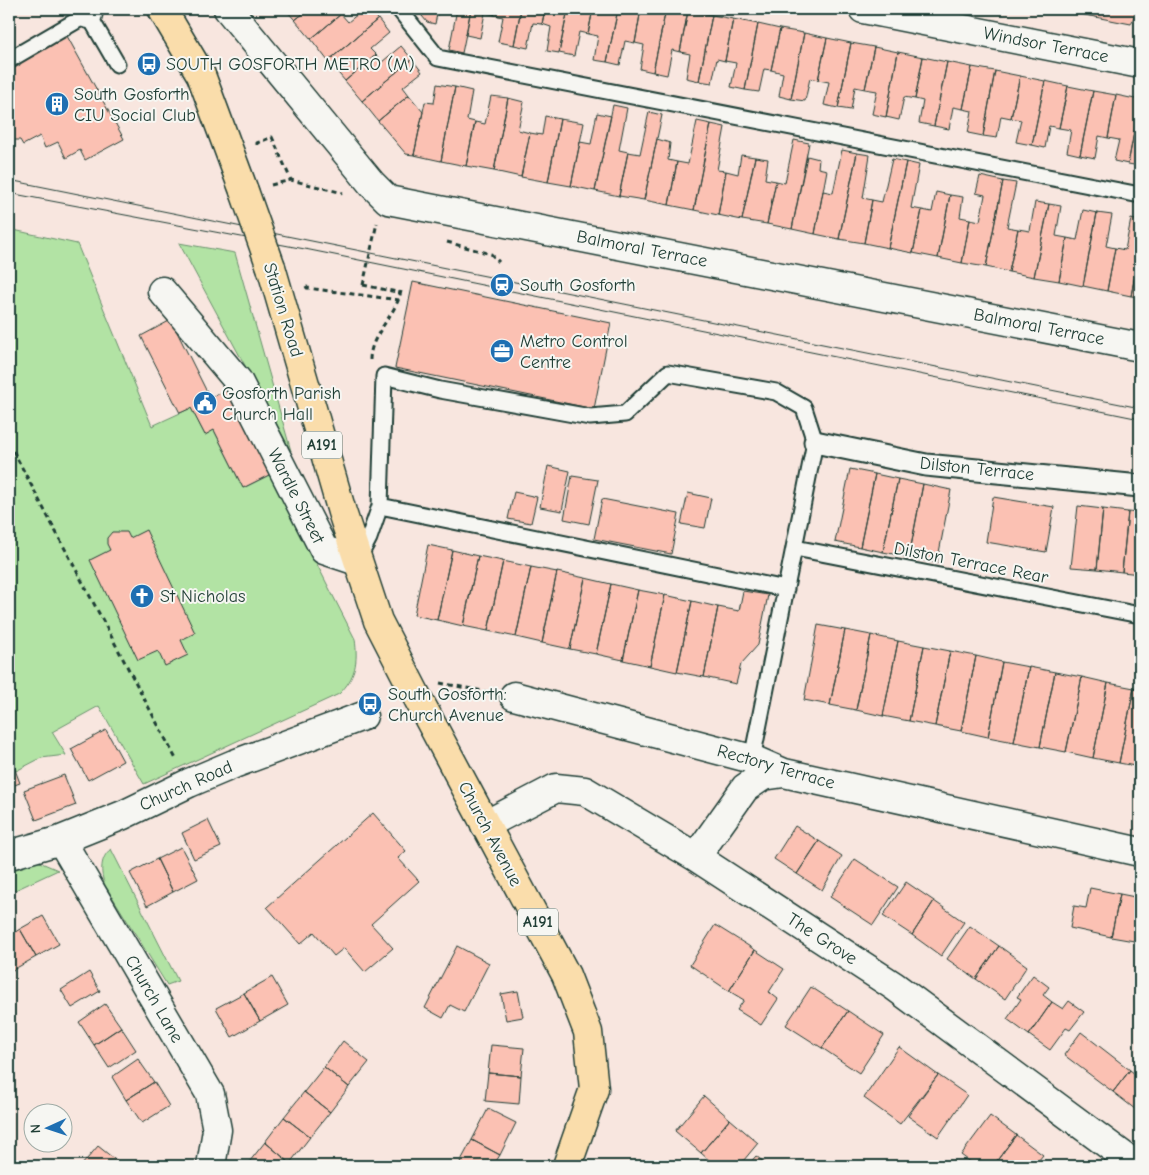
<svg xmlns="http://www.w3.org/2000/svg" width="1149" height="1175" font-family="'Comic Neue',sans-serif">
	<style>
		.green { fill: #b2e3a4; stroke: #68906c }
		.building { fill: #fbc1b3; stroke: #1f3d34 }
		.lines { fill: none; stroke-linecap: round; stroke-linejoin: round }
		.service-casing { stroke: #1f3d34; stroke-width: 19 }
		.pedestrian-casing { stroke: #1f3d34; stroke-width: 25 }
		.minor-casing { stroke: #1f3d34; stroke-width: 31 }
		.primary-casing { stroke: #1f3d34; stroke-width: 31 }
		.path { stroke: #1f3d34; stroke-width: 3; stroke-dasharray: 5 4; stroke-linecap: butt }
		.service { stroke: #f6f6f2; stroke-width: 15 }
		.pedestrian { stroke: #f6f6f2; stroke-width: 21 }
		.minor { stroke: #f6f6f2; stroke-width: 28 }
		.primary { stroke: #faddab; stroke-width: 28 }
		.tram { stroke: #1f3d34; stroke-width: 1 }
		.primary-bridge-casing { stroke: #1f3d34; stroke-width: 31; stroke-linecap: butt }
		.path-bridge { stroke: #1f3d34; stroke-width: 3; stroke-dasharray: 5 4; stroke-linecap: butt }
		.primary-bridge { stroke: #faddab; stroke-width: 28 }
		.labels { text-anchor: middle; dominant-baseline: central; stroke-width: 4; stroke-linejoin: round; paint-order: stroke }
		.shield { fill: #f6f6f2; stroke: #60746d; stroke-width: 1 }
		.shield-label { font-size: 16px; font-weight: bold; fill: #1f3d34 }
		.street-label { font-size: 18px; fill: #1f3d34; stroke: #f6f6f2 }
		.poi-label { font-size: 18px; fill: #1f3d34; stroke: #f6f6f2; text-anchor: start }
	</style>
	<rect width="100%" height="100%" fill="#f8e6df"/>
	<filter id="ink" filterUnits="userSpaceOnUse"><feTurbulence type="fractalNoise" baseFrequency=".02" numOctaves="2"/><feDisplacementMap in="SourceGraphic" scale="10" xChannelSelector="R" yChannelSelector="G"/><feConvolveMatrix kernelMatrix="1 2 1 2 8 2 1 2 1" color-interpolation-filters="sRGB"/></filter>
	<g filter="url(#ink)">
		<path class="green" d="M9 229 77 244 152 426 191 408 205 435 214 430 243 488 271 474 355 639C358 662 356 677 339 694L144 784 99 706 52 732 66 755 41 758 16 771 9 753Z
			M179 243 235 253 291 451Z
			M111 849 178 981 167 985 105 885C100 873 100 857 111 849Z
			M37 861 58 870 9 893V872Z"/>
		<path class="building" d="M285 9H309L295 20Z
			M309 9H337L341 14 311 39 295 20Z
			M364 9H370L378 19 328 61 311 39 341 14 348 22Z
			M423 9H438L435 24 427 22 422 16Z
			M457 9H471L462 53 449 50Z
			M471 9H495L494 15 485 13 480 38 466 35Z
			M495 9H521L514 45 498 42 503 17 494 15Z
			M521 9H545L542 24 533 23 528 48 514 45Z
			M545 9H568L559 53 547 51 551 27 542 24Z
			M568 9H593L588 34 579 32 574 56 559 53Z
			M593 9H618L607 62 594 60 598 36 588 34Z
			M618 9H641L635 43 625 41 620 65 607 62Z
			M641 9H666L653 72 640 69 644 45 635 43Z
			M666 9 688 11 680 52 672 50 667 75 653 72Z
			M1067 9H1091L1090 16 1066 11Z
			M1091 9H1135L1136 12 1131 24 1090 16Z
			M688 11 712 15 699 81 686 78 690 54 680 52Z
			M712 15 733 19 725 61 717 59 712 83 699 81Z
			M378 19 389 33 370 49 376 55 345 81 328 61Z
			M733 19 758 24 745 90 731 87 736 63 725 61Z
			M758 24 780 29 771 70 764 69 759 92 745 90Z
			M780 29 804 33 791 99 779 96 783 73 771 70Z
			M804 33 827 38 818 80 810 78 805 101 791 99Z
			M67 36 124 139 85 160 80 150 66 158 58 142 45 148 40 136 23 145 20 140H9V71L20 65 19 61Z
			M827 38 851 43 838 108 824 105 829 82 818 80Z
			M851 43 874 47 865 89 855 87 851 110 838 108Z
			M401 46 412 59 362 101 345 81 376 55 382 62Z
			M874 47 898 52 886 117 872 114 877 91 865 89Z
			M898 52 923 57 915 99 904 97 899 120 886 117Z
			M923 57 947 62 934 126 919 123 923 101 915 99Z
			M412 59 422 72 403 87 409 95 378 121 362 101Z
			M947 62 972 67 963 109 953 107 949 129 934 126Z
			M972 67 995 71 983 136 968 133 972 111 963 109Z
			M995 71 1020 76 1011 118 1001 116 997 138 983 136Z
			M1020 76 1045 81 1032 145 1016 142 1021 120 1011 118Z
			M1045 81 1068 86 1059 128 1049 126 1045 148 1032 145Z
			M437 84 455 87 441 161 414 155 425 102 434 103Z
			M1068 86 1093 91 1080 155 1067 152 1071 130 1059 128Z
			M455 87 472 91 467 120 475 122 466 166 441 161Z
			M1093 91 1116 95 1108 138 1099 136 1095 158 1080 155Z
			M409 95 423 112 414 155 406 154 378 121Z
			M1116 95 1140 100 1128 164 1114 161 1119 140 1108 138Z
			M491 96 508 98 494 171 466 166 475 122 485 124Z
			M508 98 524 102 518 130 530 133 521 177 494 171Z
			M1140 103V166L1128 164Z
			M613 105 627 108 619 150 628 152 619 196 595 191Z
			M649 112 662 115 644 200 619 196 628 152 640 154Z
			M597 113 611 116 595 191 571 186 580 142 591 144Z
			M545 116 560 119 548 182 521 177 530 133 542 135Z
			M560 119 584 123 571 186 548 182Z
			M697 121 711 124 694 210 669 205 677 162 688 164Z
			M711 124 725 127 717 170 726 171 718 215 694 210Z
			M657 139 670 143 668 160 677 162 669 205 644 200Z
			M794 140 809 143 792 229 767 224 776 181 785 183Z
			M842 150 857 153 839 239 815 234 823 191 833 193Z
			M857 153 870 155 863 198 872 200 864 243 839 239Z
			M741 155 755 157 742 220 718 215 726 171 738 174Z
			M807 156 819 159 818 168 827 170 815 234 792 229Z
			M755 157 768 159 765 179 776 181 767 224 742 220Z
			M892 159 906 162 888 248 864 243 872 200 882 202Z
			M906 162 919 165 911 208 922 210 913 253 888 248Z
			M980 176 1003 181 986 267 962 263 970 219 980 221 985 195 976 193Z
			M1003 181 1016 183 1007 227 1018 229 1009 272 986 267Z
			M936 192 950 195 938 258 913 253 922 210 932 212Z
			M950 195 963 197 960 217 970 219 962 263 938 258Z
			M1035 202 1049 204 1034 277 1009 272 1018 229 1030 231Z
			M1049 204 1061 206 1056 236 1067 238 1059 281 1034 277Z
			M1083 210 1097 213 1083 286 1059 281 1067 238 1077 240Z
			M1097 213 1112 215 1106 246 1115 248 1107 291 1083 286Z
			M1131 219 1140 221V249L1131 296 1107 291 1115 248 1125 250Z
			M1140 249V297L1131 296Z
			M413 282 611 323 594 409 395 368Z
			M171 320 210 398 229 389 271 474 243 488 214 430 205 435 191 408 180 413 141 336Z
			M548 466 570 471 562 511 540 507Z
			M850 469 875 474 860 547 835 542Z
			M875 474 898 479 883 552 860 547Z
			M572 476 598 480 589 524 564 519Z
			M898 479 923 484 909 557 883 552Z
			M923 484 951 490 937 563 909 557Z
			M514 492 537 497 531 523 508 519Z
			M688 493 711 498 705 528 681 524Z
			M993 497 1054 507 1046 552 986 542Z
			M602 499 679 514 671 554 594 539Z
			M1078 506 1103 509 1097 569 1071 567Z
			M1103 509 1128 512 1122 572 1097 569Z
			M1128 512 1140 513V574L1122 572Z
			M146 530 195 633 181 640 188 655 165 666 158 651 138 660 90 560 110 550 107 544V538L112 532H127L130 538Z
			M428 545 452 550 437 620 414 615Z
			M452 550 478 556 463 626 437 620Z
			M478 556 503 561 488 631 463 626Z
			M503 561 531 567 516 637 488 631Z
			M531 567 557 572 542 643 516 637Z
			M557 572 585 578 570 649 542 643Z
			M585 578 611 584 596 654 570 649Z
			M611 584 638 590 623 660 596 654Z
			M638 590 665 595 650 666 623 660Z
			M743 591 768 595 758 645 741 664 736 684 704 677 718 607 739 611Z
			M665 595 692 601 677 672 650 666Z
			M692 601 718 607 704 677 677 672Z
			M818 625 845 630 830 705 804 700Z
			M845 630 871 635 856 710 830 705Z
			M871 635 898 641 883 716 856 710Z
			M898 641 924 646 909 721 883 716Z
			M924 646 950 651 935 726 909 721Z
			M950 651 976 656 961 731 935 726Z
			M976 656 1002 662 988 737 961 731Z
			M1002 662 1029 667 1014 742 988 737Z
			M1029 667 1055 672 1040 747 1014 742Z
			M1055 672 1082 677 1066 752 1040 747Z
			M1082 677 1108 683 1093 758 1066 752Z
			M1108 683 1134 688 1119 763 1093 758Z
			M1134 688 1140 689V767L1119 763Z
			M106 730 123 761 88 780 71 749Z
			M9 754 20 783 9 787Z
			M64 775 76 805 36 820 24 790Z
			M373 813 406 851 398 858 419 881 371 924 393 948 365 972 344 948 334 956 314 932 300 944 267 907Z
			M208 820 221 847 194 859 182 833Z
			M795 826 819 841 797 874 774 859Z
			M819 841 842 856 822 890 797 874Z
			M181 847 198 879 173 892 157 859Z
			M157 859 173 892 147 906 130 873Z
			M855 859 898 887 873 925 830 897Z
			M906 882 934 901 912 935 883 916Z
			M1090 888 1120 894 1111 937 1070 928 1074 906 1086 908Z
			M1120 894 1140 898V942L1111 937Z
			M934 901 964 922 941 956 912 935Z
			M43 916 59 944 36 957 20 929Z
			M715 925 755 950 729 991 690 965Z
			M970 926 999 946 976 979 947 959Z
			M20 929 36 957 11 971 9 966V936Z
			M457 946 489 963 464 1012 450 1005 443 1018 425 1008Z
			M999 946 1027 966 1005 999 976 979Z
			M755 950 784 969 769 992 778 999 761 1025 737 1010 744 1000 729 991Z
			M89 972 100 991 72 1008 61 990Z
			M1033 975 1049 987 1043 995 1052 1002 1029 1035 1007 1019 1021 999 1017 997Z
			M272 977 288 1005 260 1021 244 993Z
			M811 987 848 1011 822 1048 786 1025Z
			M518 991 523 1017 506 1020 501 994Z
			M244 993 260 1021 232 1037 216 1008Z
			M1069 1001 1084 1012 1070 1030 1066 1028 1050 1050 1029 1035 1052 1002 1063 1009Z
			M105 1004 121 1027 94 1045 79 1022Z
			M848 1011 884 1035 859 1073 822 1048Z
			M121 1027 136 1050 109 1068 94 1045Z
			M1081 1032 1130 1070 1113 1092 1064 1055Z
			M343 1041 369 1062 349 1087 324 1067Z
			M491 1045 524 1048 521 1076 488 1073Z
			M899 1047 938 1075 900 1124 864 1098Z
			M138 1059 154 1082 126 1100 112 1077Z
			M324 1067 349 1087 330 1112 304 1092Z
			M1130 1070 1140 1078V1113L1113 1092Z
			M488 1073 521 1076 519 1104 485 1101Z
			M938 1075 967 1095 938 1137 908 1116Z
			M154 1082 169 1106 142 1123 126 1100Z
			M304 1092 330 1112 310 1137 284 1117Z
			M704 1096 730 1119 701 1153 675 1131Z
			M488 1109 516 1123 500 1155 472 1140Z
			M990 1116 1016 1135 993 1166H976L961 1155Z
			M284 1117 310 1137 290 1163 265 1142Z
			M730 1119 758 1143 739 1166H716L701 1153Z
			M1016 1135 1043 1155 1034 1166H993Z
			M472 1140 500 1155 493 1166H458Z
			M265 1142 290 1163 288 1166H246Z
			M98 1146 123 1166H81Z
			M756 1156 769 1166H747Z"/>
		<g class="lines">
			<g class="service-casing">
				<path id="service" d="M399 9 438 58 1140 195
					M9 60 88 14 117 64
					M380 506 786 589
					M795 548 1140 615
					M357 561 369 538 380 506 384 376 440 390 590 417 625 414 668 373 776 392 804 408 815 442 752 759"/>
			</g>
			<g class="pedestrian-casing">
				<path id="pedestrian" d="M815 442 926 465 1140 486"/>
			</g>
			<g class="minor-casing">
				<path id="minor" d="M85 9 88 14
					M228 9 372 184 388 200 1140 347
					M863 9 1140 64
					M162 291 238 381 324 550 357 561
					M514 696 752 759 784 773 1140 852
					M485 825 556 788 585 791 696 857 894 986 1137 1166
					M61 840 210 1094 217 1130 211 1166
					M9 855 61 840 123 815 189 783 234 764 363 716
					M696 857 745 788 763 776 784 773"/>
			</g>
			<g class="primary-casing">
				<path id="primary" d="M162 9 201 75 244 191
					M271 267 342 512 378 621 415 693 566 975 588 1032 594 1089 567 1166"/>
			</g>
			<path class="path" d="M257 145V143L272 137 291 180 343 193
				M271 185 291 180
				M447 242 491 254 499 262
				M363 285 401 293
				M306 286 307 288 399 300
				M370 360C370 334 396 316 401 291
				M9 443 176 759
				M440 683 488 692"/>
			<use href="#service" class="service"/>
			<use href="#pedestrian" class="pedestrian"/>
			<use href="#minor" class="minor"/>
			<use href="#primary" class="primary"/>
			<path class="tram" d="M9 180 1140 408
				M9 193 310 250 1140 419"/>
			<g class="primary-bridge-casing">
				<path id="primary-bridge" d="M244 191 271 267"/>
			</g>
			<path class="path-bridge" d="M363 285 377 223"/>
			<use href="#primary-bridge" class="primary-bridge"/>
		</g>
	</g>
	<defs>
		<g id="bus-disc" transform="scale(1.25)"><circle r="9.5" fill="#1f6fb2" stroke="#f6f6f2"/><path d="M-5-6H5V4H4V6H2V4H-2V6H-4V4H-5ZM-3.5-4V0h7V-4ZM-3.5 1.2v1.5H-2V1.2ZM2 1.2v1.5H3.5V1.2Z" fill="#fff"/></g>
		<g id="building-disc" transform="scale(1.25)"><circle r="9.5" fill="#1f6fb2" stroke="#f6f6f2"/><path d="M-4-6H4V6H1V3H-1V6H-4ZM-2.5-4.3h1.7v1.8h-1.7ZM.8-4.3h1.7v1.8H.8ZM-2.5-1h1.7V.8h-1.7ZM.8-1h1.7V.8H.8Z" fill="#fff"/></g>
		<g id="station-disc" transform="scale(1.25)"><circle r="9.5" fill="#1f6fb2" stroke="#f6f6f2"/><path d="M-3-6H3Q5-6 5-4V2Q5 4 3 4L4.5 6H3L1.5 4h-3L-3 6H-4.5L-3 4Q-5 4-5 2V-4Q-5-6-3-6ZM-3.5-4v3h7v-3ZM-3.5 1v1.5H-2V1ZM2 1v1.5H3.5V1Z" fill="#fff"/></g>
		<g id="office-disc" transform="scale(1.25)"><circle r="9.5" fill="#1f6fb2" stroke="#f6f6f2"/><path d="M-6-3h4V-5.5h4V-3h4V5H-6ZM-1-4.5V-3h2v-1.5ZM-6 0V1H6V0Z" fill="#fff"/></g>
		<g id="civic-disc" transform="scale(1.25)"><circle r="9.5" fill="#1f6fb2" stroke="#f6f6f2"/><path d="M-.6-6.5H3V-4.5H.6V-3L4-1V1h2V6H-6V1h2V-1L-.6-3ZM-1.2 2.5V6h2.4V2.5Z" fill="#fff"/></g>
		<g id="church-disc" transform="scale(1.25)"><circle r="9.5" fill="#1f6fb2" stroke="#f6f6f2"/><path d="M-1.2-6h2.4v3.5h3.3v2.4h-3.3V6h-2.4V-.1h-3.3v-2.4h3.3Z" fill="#fff"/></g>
	</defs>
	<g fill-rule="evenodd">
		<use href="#bus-disc" x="149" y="64"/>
		<use href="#building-disc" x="57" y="104"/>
		<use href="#station-disc" x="502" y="285"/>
		<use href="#office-disc" x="502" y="351"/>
		<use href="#civic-disc" x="205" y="403"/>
		<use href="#church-disc" x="142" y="596"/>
		<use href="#bus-disc" x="370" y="704"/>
	</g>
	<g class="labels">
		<g class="shield">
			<rect x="302" y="431.5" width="40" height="27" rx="4"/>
			<rect x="518" y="908.5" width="40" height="27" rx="4"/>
		</g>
		<g class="shield-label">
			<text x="322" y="445">A191</text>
			<text x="538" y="922">A191</text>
		</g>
		<g class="street-label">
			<text transform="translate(1046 45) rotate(11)">Windsor Terrace</text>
			<text transform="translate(642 249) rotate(11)">Balmoral Terrace</text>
			<text transform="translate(283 310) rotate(73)">Station Road</text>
			<text transform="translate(1039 327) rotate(11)">Balmoral Terrace</text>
			<text transform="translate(977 469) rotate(6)">Dilston Terrace</text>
			<text transform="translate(296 496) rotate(63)">Wardle Street</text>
			<text transform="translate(971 563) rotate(11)">Dilston Terrace Rear</text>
			<text transform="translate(776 767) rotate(16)">Rectory Terrace</text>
			<text transform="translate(186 786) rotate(-24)">Church Road</text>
			<text transform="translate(490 834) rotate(62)">Church Avenue</text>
			<text transform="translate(822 939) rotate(33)">The Grove</text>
			<text transform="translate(154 999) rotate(60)">Church Lane</text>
		</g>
		<g class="poi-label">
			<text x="166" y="64">SOUTH GOSFORTH METRO (M)</text>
			<text x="74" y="94">South Gosforth<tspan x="74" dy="21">CIU Social Club</tspan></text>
			<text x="520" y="285">South Gosforth</text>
			<text x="520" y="341">Metro Control<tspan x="520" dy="21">Centre</tspan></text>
			<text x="222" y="393">Gosforth Parish<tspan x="222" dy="21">Church Hall</tspan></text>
			<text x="160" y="596">St Nicholas</text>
			<text x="388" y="694">South Gosforth:<tspan x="388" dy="21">Church Avenue</tspan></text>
		</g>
	</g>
	<rect width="1149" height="1175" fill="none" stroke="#f6f6f2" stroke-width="30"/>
	<rect x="15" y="15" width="1119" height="1145" fill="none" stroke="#1f3d34" stroke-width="2" filter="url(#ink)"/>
	<g transform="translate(48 1128) rotate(267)"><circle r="24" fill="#f6f6f2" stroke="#a0aca6"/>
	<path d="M0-4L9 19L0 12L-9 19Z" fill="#1f6fb2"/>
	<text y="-8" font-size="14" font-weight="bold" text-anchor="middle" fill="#1f3d34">N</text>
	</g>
</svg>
